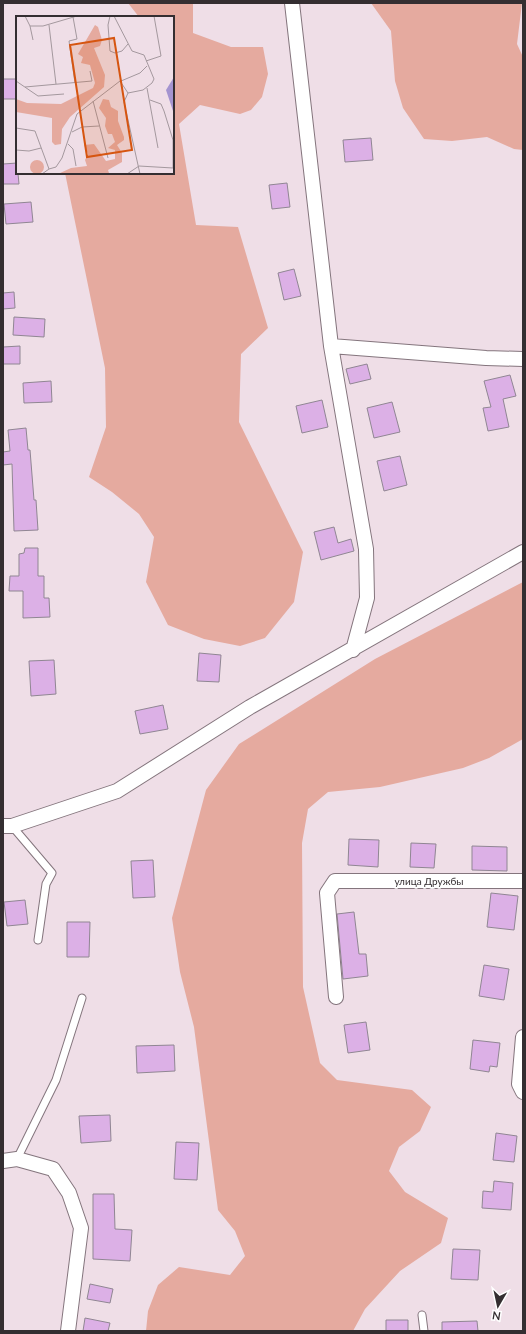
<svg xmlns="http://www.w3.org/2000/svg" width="526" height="1334" font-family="Lato,sans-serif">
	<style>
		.green { fill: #e5aa9f }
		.building { fill: #dcb0e6; stroke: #908693 }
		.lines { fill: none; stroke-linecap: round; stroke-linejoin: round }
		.lane-casing { stroke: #84757d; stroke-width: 9 }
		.street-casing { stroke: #84757d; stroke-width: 16 }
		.lane { stroke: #fff; stroke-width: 7 }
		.street { stroke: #fff; stroke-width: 14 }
		.labels { text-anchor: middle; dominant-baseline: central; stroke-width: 3.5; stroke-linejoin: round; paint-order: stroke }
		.street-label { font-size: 10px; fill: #342e31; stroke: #fff }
		.inset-road { fill: none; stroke: #a4989e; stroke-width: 1 }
		.view { fill: #d65510; fill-opacity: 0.15; stroke: #d65510; stroke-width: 2 }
		.inset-edge { fill: none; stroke: #342e31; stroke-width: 2 }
	</style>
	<rect width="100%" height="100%" fill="#efdee7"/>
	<path class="green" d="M128 3H193V33L231 47H263L268 74 262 97 251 110 240 114 200 105 179 124 196 225 238 227 268 328 241 354 239 422 303 552 294 602 265 638 240 646 204 639 168 625 146 582 154 537 139 514 112 492 89 477 106 427 105 368 65 173H173V17H139Z
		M371 3H522L517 44 523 57V150L514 149 487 137 452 141 424 139 403 108 395 81 391 31Z
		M523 582V739L489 758 463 768 380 787 328 792 308 809 302 843 303 987 320 1063 337 1080 412 1090 431 1107 420 1131 399 1147 389 1171 405 1192 448 1218 441 1243 400 1271 365 1309 353 1331H146L148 1311 158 1285 179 1267 230 1275 245 1256 235 1231 218 1210 194 1027 180 972 172 918 206 790 239 744 375 659Z"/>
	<path class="building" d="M3 79H17V99H3Z
		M371 138 373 160 345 162 343 140Z
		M17 163 19 184H3V164Z
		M287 183 290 207 272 209 269 185Z
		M31 202 33 222 6 224 4 204Z
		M294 269 301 296 284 300 278 273Z
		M14 292 15 308 3 309V293Z
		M14 317 45 319 44 337 13 335Z
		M20 346V364H3V347Z
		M367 364 371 379 350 384 346 369Z
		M510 375 516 396 503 399 509 427 488 431 483 408 491 407 484 381Z
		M51 381 52 402 24 403 23 383Z
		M322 400 328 427 302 433 296 406Z
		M392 402 400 432 374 438 367 408Z
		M26 428 28 450H30L34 500H36L38 530 14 531 12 464 3 465V452L10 451 8 430Z
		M400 456 407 485 384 491 377 461Z
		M334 527 338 543 351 539 354 551 321 560 314 532Z
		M25 548H38V576H44V598H49L50 617 23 618V591H9L10 576H19V554L24 553Z
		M199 653 221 655 219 682 197 681Z
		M54 660 56 694 31 696 29 661Z
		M163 705 168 729 140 734 135 711Z
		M349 839 379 840 378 867 348 865Z
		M411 843 436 844 434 868 410 867Z
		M472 846 507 847V871L472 870Z
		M153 860 155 897 133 898 131 861Z
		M491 893 518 896 514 930 487 927Z
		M25 900 28 924 7 926 4 902Z
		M354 912 359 954H366L368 976 343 979 337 914Z
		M67 922H90L89 957H67Z
		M484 965 509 969 504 1000 479 996Z
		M366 1022 370 1050 348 1053 344 1025Z
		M473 1040 500 1043 497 1067 490 1066 489 1072 470 1069Z
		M174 1045 175 1071 137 1073 136 1046Z
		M110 1115 111 1141 81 1143 79 1116Z
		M496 1133 517 1136 514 1162 493 1160Z
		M176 1142 199 1143 197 1180 174 1179Z
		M494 1181 513 1183 511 1210 482 1208 483 1191 493 1192Z
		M93 1194H114L115 1229 132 1230 130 1261 93 1259Z
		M453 1249 480 1250 478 1280 451 1279Z
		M90 1284 113 1289 110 1303 87 1299Z
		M85 1318 110 1323 108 1331H83Z
		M386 1320H408V1331H386Z
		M477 1321 478 1331H442V1322Z"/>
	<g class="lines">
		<g class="lane-casing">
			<path id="lane" d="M12 826 52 873 46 884 38 940
				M17 1159 56 1080 82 998
				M422 1315 424 1331"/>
		</g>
		<g class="street-casing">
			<path id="street" d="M292 3 331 346 366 549 367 598 353 650
				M331 346 486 358 523 359
				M3 826H12L117 791 250 707 523 552
				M336 997 327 893 335 881H523
				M523 1037 519 1084 523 1092
				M3 1161 17 1159 53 1169 69 1193 81 1228 68 1331"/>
		</g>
		<use href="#lane" class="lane"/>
		<use href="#street" class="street"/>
	</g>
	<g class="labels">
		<g class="street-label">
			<text x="429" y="881">улица Дружбы</text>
		</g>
	</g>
	<g transform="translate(16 16)">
		<rect width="158" height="158" fill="#efdee7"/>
		<path d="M79 9 82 11 86 24 84 30 78 32 89 59 88 71 54 101 46 113 45 128 39 129 36 126V102L0 96V83L11 87 45 88 77 72 79 67 74 49 65 47 67 41 62 38ZM87 83 93 84 95 91 102 95V105L108 121V124L101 129 106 137V146L92 154 93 157 104 158H42L55 152 71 150 69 144 72 138 68 129 78 128 90 145 99 143V134L92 132 99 126 96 118H92L89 110 90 102 83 92ZM14 151a7 7 0 1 1 14 0a7 7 0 1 1-14 0Z" fill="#e5aa9f"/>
		<path d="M158 61V98L150 74Z" fill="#a494d0"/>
		<path class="inset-road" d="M9 0 14 10 17 24M94 0 92 9 94 35 99 37 106 35 112 28M98 0 116 35 128 39 138 63 136 67 127 74 112 77M57 1 61 23 53 25 59 67M33 9 40 68M14 10H27L61 0M130 45 145 40 138 0M0 65 22 80 48 78M105 65 124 57 131 50M9 71 76 65 74 55M131 72 142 132M112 77 108 86 124 158M77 85 92 142M0 112 19 115 33 153 26 158M56 116 66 111 83 110M52 128 57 133 60 150M0 134 13 135 25 132M33 153 40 151 46 142 61 98 104 65 112 77M111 158 123 150 157 152V124L148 95 145 88 134 84"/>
		<path class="view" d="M98 22 116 134 71 141 54 29Z"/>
		<rect width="158" height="158" class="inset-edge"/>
	</g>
	<rect width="526" height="1334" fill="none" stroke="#342e31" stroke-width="8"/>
	<g transform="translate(498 1306) rotate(189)" stroke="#ffffff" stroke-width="3" paint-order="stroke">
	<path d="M0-3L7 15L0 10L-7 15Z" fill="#342e31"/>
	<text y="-6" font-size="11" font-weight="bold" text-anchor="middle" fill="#342e31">N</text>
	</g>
</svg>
